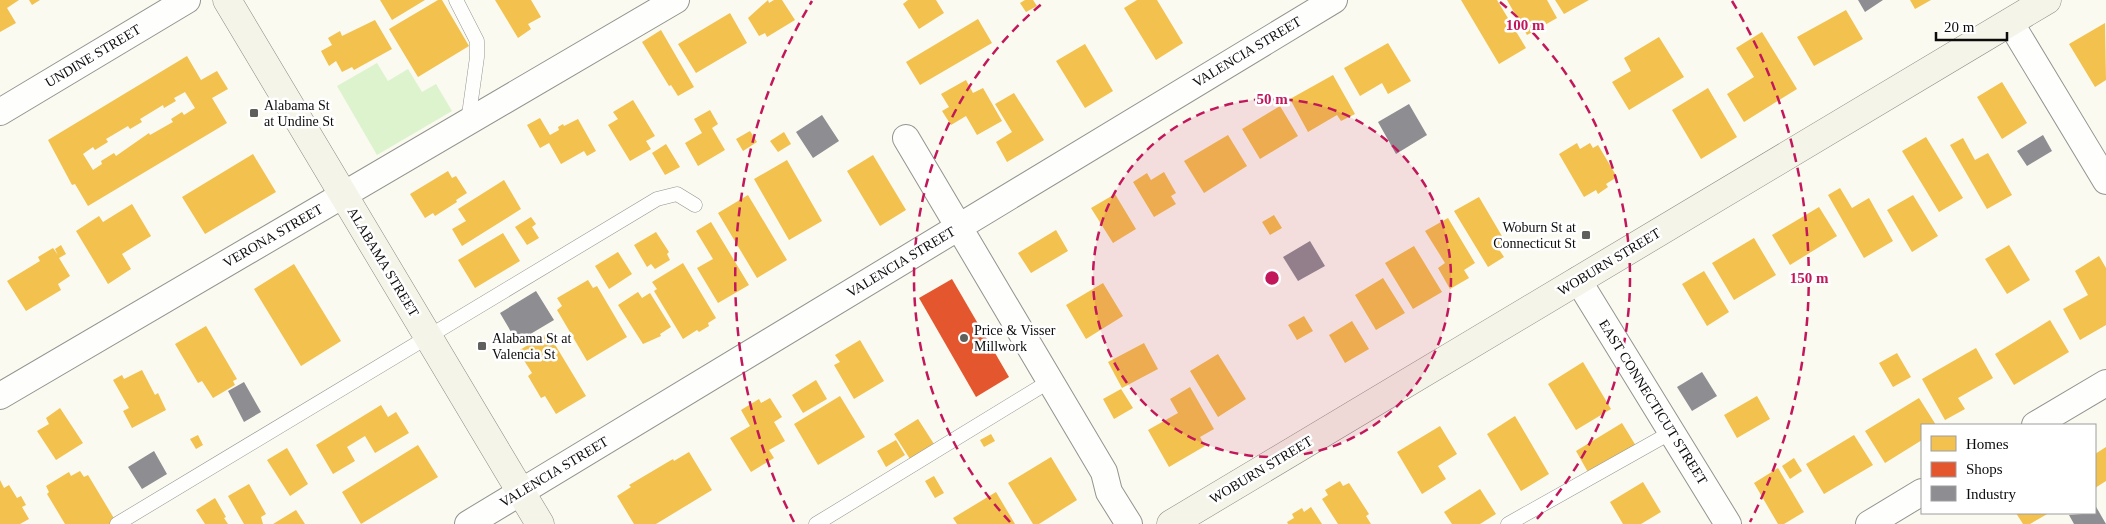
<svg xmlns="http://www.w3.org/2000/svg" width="2106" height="524" font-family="Georgia,serif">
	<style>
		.green { fill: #ddf3cd }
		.homes { fill: #f2c14e; fill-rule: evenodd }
		.shops { fill: #e4572e }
		.industry { fill: #8d8d92 }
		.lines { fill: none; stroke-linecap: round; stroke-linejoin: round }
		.lane-casing { stroke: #93938f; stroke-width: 15 }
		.street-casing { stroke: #93938f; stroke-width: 28 }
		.secondary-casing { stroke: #8a8a85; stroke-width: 29 }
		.lane { stroke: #fefefd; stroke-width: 14 }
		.street { stroke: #fefefd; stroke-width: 26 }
		.secondary { stroke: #f4f4e8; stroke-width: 28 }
		.ring { fill: none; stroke: #c2185b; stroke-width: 2.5; stroke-dasharray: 9 6 }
		.poi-dot { fill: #5f5f5c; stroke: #fff; stroke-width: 2 }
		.labels { text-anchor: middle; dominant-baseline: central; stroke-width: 5; stroke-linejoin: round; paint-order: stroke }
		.street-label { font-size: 14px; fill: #0c0c0c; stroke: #fff }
		.poi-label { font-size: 14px; fill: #0c0c0c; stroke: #fff; text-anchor: start }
		.centre { fill: #c2185b; stroke: #fff; stroke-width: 2.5 }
		.ring-label { font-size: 15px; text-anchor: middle; font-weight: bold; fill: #c2185b; stroke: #fff; stroke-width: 5; stroke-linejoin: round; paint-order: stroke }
	</style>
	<rect width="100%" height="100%" fill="#fafaf0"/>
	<path class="green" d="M377 63 388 81 408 69 422 92 436 84 452 111 377 155 337 86Z"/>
	<path class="homes" d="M0 0H19L7 8 16 23 0 32Z
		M29 0H40L32 5Z
		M380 0H425L392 20Z
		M438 0H442L469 46 418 77 389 29Z
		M495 0H531L541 17 528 24 531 29 518 38Z
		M768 0 769 3 774 0H782L795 20 767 37 765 33 759 36 748 18Z
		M908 0H936L944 13 919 29 903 4Z
		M1025 0H1033L1037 6 1026 12 1020 3Z
		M1137 0H1157L1183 43 1156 60 1124 8Z
		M1461 0H1497L1526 48 1499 64Z
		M1507 0H1547L1557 18 1527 35Z
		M1555 0H1589L1564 14Z
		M1910 0H1931L1915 9Z
		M1846 10 1863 39 1814 66 1797 37Z
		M730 13 747 43 696 73 678 44Z
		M978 19 992 43 920 85 906 62Z
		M375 20 392 49 354 70 352 67 342 72 336 61 329 66 321 51 332 45 328 38 340 31 342 36Z
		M2105 23 2106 80 2095 87 2069 44Z
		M661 30 694 87 678 96 671 85 669 86 642 42Z
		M1762 32 1797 89 1744 122 1727 94 1754 77 1736 48Z
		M1659 37 1684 77 1629 110 1612 82 1631 71 1624 58Z
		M1388 43 1411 81 1388 94 1382 83 1360 96 1344 68Z
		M1085 44 1113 91 1085 108 1056 61Z
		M187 56 201 80 217 71 228 89 212 98 227 123 88 206 75 184 72 185 48 140ZM185 92 195 108 184 115 182 112 171 119 173 122 150 135 149 133 116 156 114 153 101 161 102 164 93 170 83 154 93 147 95 150 108 142 106 139 128 126 130 129 142 122 140 119 163 105 164 108 176 101 174 98Z
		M1333 75 1355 114 1341 121 1337 115 1308 132 1290 99Z
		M966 80 973 93 983 88 1002 121 977 135 966 116 951 125 942 111 949 107 941 94Z
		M2002 82 2027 123 2002 139 1977 97Z
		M1708 88 1737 137 1701 159 1672 110Z
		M1014 93 1044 140 1007 162 996 142 1012 132 995 104Z
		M633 100 655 136 646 141 651 149 630 161 608 125 618 119 613 112Z
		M1280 106 1298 136 1260 159 1242 129Z
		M710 110 718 124 712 128 725 150 698 166 685 143 702 133 694 119Z
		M540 118 550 135 559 130 558 127 563 124 564 126 578 119 596 151 587 156 584 151 561 164 549 143 540 148 527 125Z
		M750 131 757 142 743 151 736 139Z
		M784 132 791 144 778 152 770 141Z
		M1228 135 1247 166 1204 193 1184 161Z
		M1926 137 1963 198 1939 212 1902 151Z
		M1963 138 1975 160 1988 153 2012 195 1987 209 1950 145Z
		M1577 143 1580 149 1590 143 1593 148 1598 145 1617 177 1606 184 1608 187 1598 194 1596 190 1584 197 1559 154Z
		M666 144 680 167 665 175 652 153Z
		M253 154 276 192 205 234 182 197Z
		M873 155 906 210 880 226 847 171Z
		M787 160 822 221 789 240 754 179Z
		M448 171 452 178 456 176 467 193 456 200 457 202 435 216 433 213 425 218 410 194Z
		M1164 172 1176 193 1171 196 1176 204 1154 217 1133 182 1147 173 1151 180Z
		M504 180 521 209 462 246 452 229 466 221 458 209Z
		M1840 188 1852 208 1869 198 1893 241 1864 258 1828 195Z
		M1115 194 1136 229 1113 243 1091 208Z
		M748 195 787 260 757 278 718 213Z
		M1913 195 1938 236 1912 252 1887 210Z
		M1479 197 1506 243 1498 248 1504 257 1488 267 1454 211Z
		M132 204 151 236 122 254 131 269 108 284 76 231 99 216 103 222Z
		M1819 207 1837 236 1790 265 1772 235Z
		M1274 215 1282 228 1270 235 1262 222Z
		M531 217 536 224 532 227 539 238 527 245 515 227Z
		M1448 218 1475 263 1464 270 1469 278 1450 289 1438 268 1445 263 1425 231Z
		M711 222 749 285 718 303 697 268 713 259 696 231Z
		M1056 230 1068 251 1031 273 1018 253Z
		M656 232 669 252 667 254 670 260 655 269 651 264 647 267 634 245Z
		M503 233 520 261 475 288 458 260Z
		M1754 238 1776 275 1734 300 1712 263Z
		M61 245 66 254 59 258 70 276 58 284 61 290 26 311 7 281 40 261 38 257 53 248 58 255 55 249Z
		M2009 245 2030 280 2007 294 1985 259Z
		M1414 246 1442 292 1413 309 1385 263Z
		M618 252 632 274 609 289 595 266Z
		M2099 256 2106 268V325L2080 340 2063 309 2088 295 2075 271Z
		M683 263 716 318 708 323 709 326 699 332 697 330 683 339 654 291 657 289 652 282Z
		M294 264 341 341 301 366 254 289Z
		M1704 271 1729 312 1707 326 1682 284Z
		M1383 278 1405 313 1376 330 1355 295Z
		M588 280 593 288 597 286 627 337 587 361 557 310 562 306 557 298Z
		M1103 283 1123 316 1086 339 1066 305Z
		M638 292 642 298 650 293 671 327 660 334 661 336 643 344 618 305Z
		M1304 316 1313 331 1297 340 1288 325Z
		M2050 320 2069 352 2014 385 1995 354Z
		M1352 321 1369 349 1345 363 1329 335Z
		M206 326 237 379 233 381 235 385 213 398 202 381 198 383 175 344Z
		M548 333 586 396 556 414 545 396 541 398 528 376 532 373 518 351Z
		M860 340 884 381 854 399 834 365 840 362 835 355Z
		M1144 343 1158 369 1122 388 1108 362Z
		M1976 348 1993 378 1958 398 1965 409 1945 420 1922 379Z
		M1897 353 1911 377 1893 387 1879 363Z
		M1218 354 1246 399 1218 417 1190 371Z
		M1583 362 1611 409 1576 430 1548 384Z
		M142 370 155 395 158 393 166 410 132 428 123 411 129 408 113 380 122 375 124 379Z
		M816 380 827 399 803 413 792 395Z
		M1190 387 1214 429 1200 437 1205 446 1169 467 1148 430 1178 413 1170 399Z
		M1121 389 1133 408 1114 419 1103 399Z
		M840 396 865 437 818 465 794 424Z
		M1757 396 1770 419 1737 438 1724 415Z
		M770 398 782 417 774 422 785 441 769 450 774 458 751 472 730 438 750 426 741 410 759 399 761 403Z
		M1919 398 1936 425H1922V440L1885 463 1865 431Z
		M381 405 388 417 396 412 409 433 375 453 365 436 347 447 355 461 333 474 316 445Z
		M60 408 83 443 56 460 37 431 49 424 46 418Z
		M1515 416 1549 474 1521 491 1487 434Z
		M918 419 934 444 910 459 894 434Z
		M1622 423 1636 446 1589 474 1576 451Z
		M1440 426 1457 454 1438 466 1446 479 1422 494 1397 452Z
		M991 434 995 441 984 447 980 440Z
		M198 435 203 445 196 449 190 439Z
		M1854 435 1873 465 1824 494 1806 464Z
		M896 440 905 455 886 467 877 451Z
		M418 445 438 477 361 524 342 492Z
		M2106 447V481L2095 488V454Z
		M287 448 308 484 290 496 267 460Z
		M689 452 712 490 656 524H634L617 496 631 487 629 485 673 459 674 461Z
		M1051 457 1077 500 1039 524H1033L1008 483Z
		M1794 458 1802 471 1790 479 1782 466Z
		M1778 468 1804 512 1784 524H1778L1754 483Z
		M80 471 84 477 88 475 115 520 109 524H65L47 494 49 492 46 486 69 472 71 476Z
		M934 476 944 493 935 498 925 481Z
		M0 480 4 488 9 485 17 498 21 496 26 505 22 507 29 519 20 524H0Z
		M1340 481 1343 486 1349 483 1369 514 1366 516 1371 524H1338L1322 499 1328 495 1325 490Z
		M1643 482 1661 512 1641 524H1623L1610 502Z
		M249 484 266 514 261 517 263 524H244L228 496Z
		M1480 489 1496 514 1480 524H1452L1444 512Z
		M996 492 1015 524H957L953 518Z
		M215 498 226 517 224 518 228 524H205L196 510Z
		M1311 507 1322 524H1288L1287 522 1294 518 1292 514 1302 508 1304 512Z
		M296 510 305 524H273Z
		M2016 513H2049L2030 524H2023Z"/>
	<path class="shops" d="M952 279 1009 377 976 397 919 298Z"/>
	<path class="industry" d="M1858 0H1883L1865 12Z
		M1409 104 1427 135 1396 154 1378 122Z
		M822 115 839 141 813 158 796 132Z
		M2043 135 2052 151 2027 166 2017 151Z
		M1310 241 1325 266 1298 281 1283 257Z
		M536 291 554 320 517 342 500 313Z
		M1702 372 1717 396 1692 411 1677 387Z
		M244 382 261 412 244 422 228 391Z
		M154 451 167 474 142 489 128 467Z
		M2095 505 2106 524H2074L2069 515 2095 513Z"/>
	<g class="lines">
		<g class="lane-casing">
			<path id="lane" d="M456 0 477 41V57L468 122
				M117 524 657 199 677 194 695 205
				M816 524 1050 381
				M1508 524 1670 433"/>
		</g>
		<g class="street-casing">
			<path id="street" d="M2010 22 2106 181
				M0 112 187 0
				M906 138 1104 472 1109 492 1129 524
				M1578 280 1728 524
				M0 396 676 0
				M2035 425 2106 383
				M468 524 1334 0
				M1869 524 1922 492"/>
		</g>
		<g class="secondary-casing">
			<path id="secondary" d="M227 0 540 524
				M1171 524 2047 0"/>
		</g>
		<use href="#lane" class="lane"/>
		<use href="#street" class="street"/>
		<use href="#secondary" class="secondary"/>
	</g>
	<circle cx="1272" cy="278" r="179" fill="#c2185b" fill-opacity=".12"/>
	<g class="ring">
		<circle cx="1272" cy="278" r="179"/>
		<path d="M1010 522A358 358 0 0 1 1044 2M1500 2A358 358 0 0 1 1534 522"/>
		<path d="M794 522A537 537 0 0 1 812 1M1732 1A537 537 0 0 1 1750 522"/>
	</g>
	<g class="poi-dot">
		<rect x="249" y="108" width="10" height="10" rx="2.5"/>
		<rect x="1581" y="230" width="10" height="10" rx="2.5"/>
		<circle cx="964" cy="338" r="5"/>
		<rect x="477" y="341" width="10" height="10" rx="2.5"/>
	</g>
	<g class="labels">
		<g class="street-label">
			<text transform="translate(1247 52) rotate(-31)">VALENCIA STREET</text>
			<text transform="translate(93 56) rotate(-31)">UNDINE STREET</text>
			<text transform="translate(273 236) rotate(-30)">VERONA STREET</text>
			<text transform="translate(383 262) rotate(59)">ALABAMA STREET</text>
			<text transform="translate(901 262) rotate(-31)">VALENCIA STREET</text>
			<text transform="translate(1609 262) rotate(-31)">WOBURN STREET</text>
			<text transform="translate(1653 402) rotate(58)">EAST CONNECTICUT STREET</text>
			<text transform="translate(1261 470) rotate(-31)">WOBURN STREET</text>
			<text transform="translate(554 472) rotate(-31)">VALENCIA STREET</text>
		</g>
		<g class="poi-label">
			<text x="264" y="105">Alabama St<tspan x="264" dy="16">at Undine St</tspan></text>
			<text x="1576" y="227" text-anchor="end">Woburn St at<tspan x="1576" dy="16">Connecticut St</tspan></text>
			<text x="974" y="330">Price &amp; Visser<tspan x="974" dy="16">Millwork</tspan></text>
			<text x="492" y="338">Alabama St at<tspan x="492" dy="16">Valencia St</tspan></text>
		</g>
	</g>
	<circle cx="1272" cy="278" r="8" class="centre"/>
	<g class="ring-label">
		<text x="1525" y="30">100 m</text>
		<text x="1272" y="104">50 m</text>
		<text x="1809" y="283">150 m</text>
	</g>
	<rect x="1921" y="424" width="175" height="90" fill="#ffffff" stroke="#9e9e9e"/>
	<rect x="1931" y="436" width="25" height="15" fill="#f2c14e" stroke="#9e9e9e"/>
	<text x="1966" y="449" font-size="15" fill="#0c0c0c">Homes</text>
	<rect x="1931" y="462" width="25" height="15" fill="#e4572e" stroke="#9e9e9e"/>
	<text x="1966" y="474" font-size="15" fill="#0c0c0c">Shops</text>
	<rect x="1931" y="486" width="25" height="15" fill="#8d8d92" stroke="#9e9e9e"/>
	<text x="1966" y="499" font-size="15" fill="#0c0c0c">Industry</text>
	<path d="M1936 32v8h71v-8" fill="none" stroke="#0c0c0c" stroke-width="2.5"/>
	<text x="1944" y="32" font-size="15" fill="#0c0c0c" stroke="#ffffff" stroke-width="4" paint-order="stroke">20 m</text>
</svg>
